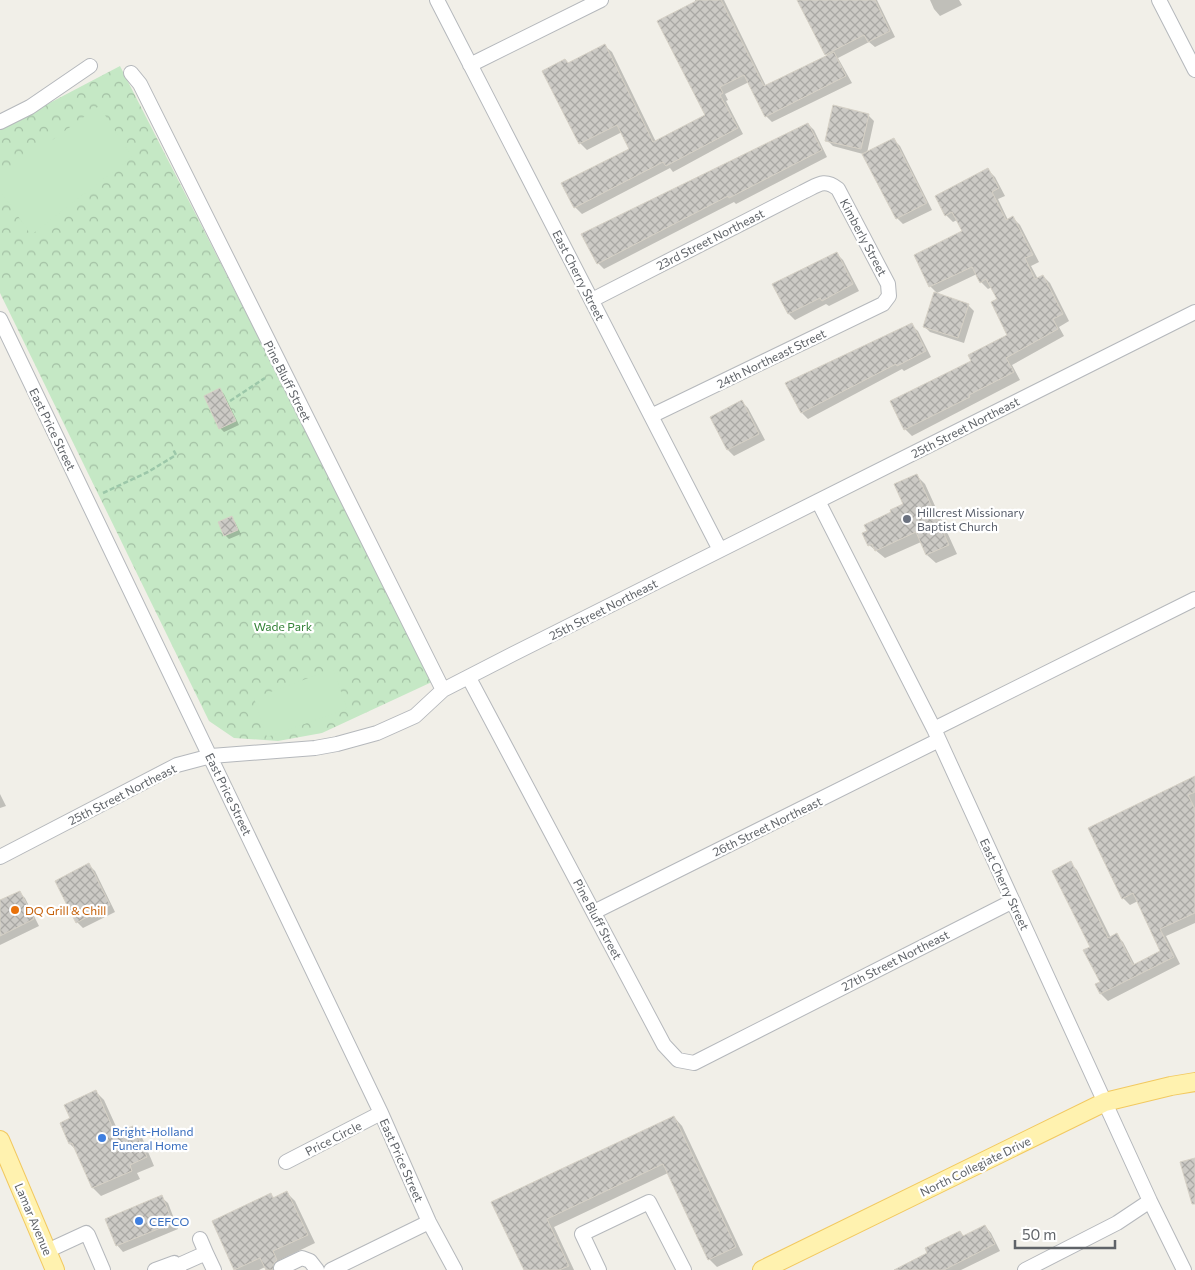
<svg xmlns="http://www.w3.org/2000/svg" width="1195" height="1270" font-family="Commissioner,sans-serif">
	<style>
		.forest { fill: url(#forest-crowns) }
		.pitch { fill: #c5e8c5 }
		.shadow { fill: #0003 }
		.building { fill: url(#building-cross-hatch); stroke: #d6d1c6 }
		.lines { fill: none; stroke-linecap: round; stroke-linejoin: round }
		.minor-casing { stroke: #b5b8bc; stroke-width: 16 }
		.major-casing { stroke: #f2c960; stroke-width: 20 }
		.path { stroke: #9cc7a9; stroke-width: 2.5; stroke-dasharray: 5 2.5; stroke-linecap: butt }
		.minor { stroke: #fff; stroke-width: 14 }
		.major { stroke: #fff2af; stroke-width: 18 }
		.worship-dot { fill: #6b7280; stroke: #fff; stroke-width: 2 }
		.food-dot { fill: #e8710a; stroke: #fff; stroke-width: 2 }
		.shop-dot { fill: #3f7fe0; stroke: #fff; stroke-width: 2 }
		.labels { text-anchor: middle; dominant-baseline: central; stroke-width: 4.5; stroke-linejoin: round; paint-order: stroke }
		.street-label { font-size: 12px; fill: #5f6368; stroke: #fff }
		.worship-label { font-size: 12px; fill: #5b616d; stroke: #fff; text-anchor: start }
		.park-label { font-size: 12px; fill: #348238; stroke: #fff }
		.food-label { font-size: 12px; fill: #c56008; stroke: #fff; text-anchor: start }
		.shop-label { font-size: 12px; fill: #366cbe; stroke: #fff; text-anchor: start }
	</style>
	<defs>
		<pattern id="forest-crowns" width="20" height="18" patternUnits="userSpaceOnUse" patternTransform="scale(1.25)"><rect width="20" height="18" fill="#c5e8c5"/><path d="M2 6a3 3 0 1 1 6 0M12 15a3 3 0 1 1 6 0" fill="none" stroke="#a3c0a4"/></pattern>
		<pattern id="building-cross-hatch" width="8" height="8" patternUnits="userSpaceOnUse" patternTransform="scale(1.25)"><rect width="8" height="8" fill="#cccac5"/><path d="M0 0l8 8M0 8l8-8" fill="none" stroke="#a9a8a4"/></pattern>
	</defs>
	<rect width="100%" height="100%" fill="#f1efe8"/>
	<path class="forest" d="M120 66 434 681 322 733 278 741 234 738 209 721 0 293V129Z"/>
	<path class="pitch" d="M99 106 132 157 31 235 0 190V178Z
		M333 669 347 709 267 737 254 698Z"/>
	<path class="shadow" d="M695 0H724L766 86 828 56 798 0H877L895 37 875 47 869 42 838 58 852 83 772 122 766 116 749 82 725 94 728 100 726 101 743 134 673 172 670 168 582 214 575 207 563 184 630 149 622 132 587 150 580 143 569 64 605 46 612 52 656 142 707 115Z
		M930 0H959L962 5 940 16 934 9Z
		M868 115 874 121 867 153 894 140 900 146 932 210 903 224 897 218 863 154 833 146 827 140Z
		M808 124 814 130 827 157 736 204 734 202 604 269 598 263Z
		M988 170 995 177 1005 196 998 199 1008 220 1013 218 1020 225 1039 262 1031 266 1038 279 1043 276 1050 283 1069 321 1059 327 1064 336 1012 365 1020 380 912 436 905 429 972 361 1009 336 998 300 992 287 988 289 981 282 977 274 937 293 930 286 963 232 957 220 953 222 946 215Z
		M837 254 843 260 859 291 829 306 826 304 795 320 789 314 774 284Z
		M968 305 974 311 964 343 930 332 924 326Z
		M911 325 918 331 931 357 904 371 902 369 808 419 802 413Z
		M220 390 224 394 239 425 224 432 220 428Z
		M742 402 748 408 765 440 734 456 728 450Z
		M916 475 925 484 957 554 936 563 927 555 921 542 885 558 869 545 893 513 905 504Z
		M231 518 235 522 241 534 229 539 225 535 220 523Z
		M1195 779V923L1166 936 1180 964 1108 1001 1101 994 1097 985 1101 982 1070 863 1077 870 1111 938 1116 935 1123 942 1135 965 1162 952 1138 901 1130 905 1123 898Z
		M0 794 6 806 0 808Z
		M89 865 95 871 115 912 83 928 77 922Z
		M19 892 25 898 39 926 0 945V902Z
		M96 1092 104 1100 119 1133 132 1127 141 1135 154 1166 137 1173 140 1179 101 1196 93 1188 77 1151 70 1144 61 1123 71 1119Z
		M674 1117 682 1126 743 1255 717 1267 709 1259 668 1173 554 1227 574 1270H525L493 1203Z
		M287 1193 295 1201 315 1243 280 1260 284 1270H267L265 1267 259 1270H236L235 1269 271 1195 275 1198Z
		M161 1197 168 1203 178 1229 123 1252 117 1245Z
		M985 1226 991 1233 1000 1251 961 1270H909L929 1253 959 1232 964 1237Z"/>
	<path class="building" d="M698 0H721L764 86 834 52 846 76 765 117 744 75 720 87 723 93 720 95 738 128 666 166 663 162 574 208 561 183 629 149 617 125 579 144 542 71 565 59 568 63 605 44 653 142 705 115 657 21Z
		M797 0H875L890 31 868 42 864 35 825 55Z
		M833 105 869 114 861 149 825 141Z
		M808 123 822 150 729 198 728 196 597 264 581 234Z
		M894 138 927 203 896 219 862 154Z
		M988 168 999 188 992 192 1006 220 1013 216 1033 255 1025 258 1035 279 1043 275 1063 314 1053 319 1058 329 1006 358 1014 372 969 395 970 397 904 430 890 401 971 361 968 355 1007 335 991 302 997 299 986 279 980 283 972 267 929 287 914 255 962 231 952 212 945 216 935 196Z
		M837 252 853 284 822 301 820 298 788 314 772 284Z
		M934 292 969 304 958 338 923 327Z
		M912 323 926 351 897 366 896 364 801 413 785 383Z
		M220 388 236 421 219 429 204 396Z
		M742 400 759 434 727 450 710 417Z
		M917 474 949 545 926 555 916 532 875 551 872 544 868 546 862 533 867 531 864 525 891 512 890 510 903 504 894 484Z
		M232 516 238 530 224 536 218 522Z
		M1195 776V792L1188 795 1195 809V913L1160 929 1174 957 1100 994 1095 984 1100 982 1083 950 1090 947 1052 871 1071 861 1108 938 1117 933 1133 965 1160 951 1133 893 1122 899 1088 828Z
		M89 863 110 905 76 923 55 881Z
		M20 891 34 919 0 936V900Z
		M96 1090 115 1133 133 1126 147 1157 130 1165 132 1171 92 1188 72 1143 69 1144 60 1123 70 1118 64 1105Z
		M674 1116 736 1247 708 1260 663 1164 547 1219 569 1266 559 1270H524L491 1202Z
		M1195 1158V1204H1192L1180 1162Z
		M287 1191 308 1235 273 1251 277 1260 274 1263 273 1270H266L260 1258 234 1270 212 1221 271 1193 273 1198Z
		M162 1195 173 1223 116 1246 105 1219Z
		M985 1225 995 1244 944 1270H894L927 1253 925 1248 960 1231 963 1236Z"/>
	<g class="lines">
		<g class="minor-casing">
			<path id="minor" d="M437 0 720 550
				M1159 0 1195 70
				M470 65 601 0
				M131 73 140 84 443 690
				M0 122 30 107 90 66
				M592 300 803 192C818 185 824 178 838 189L888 284 889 296 883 304 651 416
				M0 319 381 1113 429 1222 455 1270
				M818 501 934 729 1150 1201 1184 1270
				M469 678 664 1045 678 1060 694 1063 1013 901
				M934 729 1195 599
				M0 857 177 765 211 756 315 748 337 744 377 733 415 716 443 690 513 654 1195 312
				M594 912 939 740
				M286 1162 381 1113
				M200 1239 206 1253
				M47 1251 86 1233 88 1235 103 1270
				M177 1266 206 1253 214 1270
				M281 1268 302 1258 310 1261 317 1270
				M155 1270 174 1263 179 1270
				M331 1270 429 1222
				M599 1270 582 1234 649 1202 684 1270
				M1025 1270 1117 1223 1150 1201"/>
		</g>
		<g class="major-casing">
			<path id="major" d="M0 1140 55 1270
				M762 1270 1105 1102 1171 1086 1195 1082"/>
		</g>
		<path class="path" d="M230 401 265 378
			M103 493 148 472 176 455 173 449"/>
		<use href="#minor" class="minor"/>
		<use href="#major" class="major"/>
	</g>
	<circle class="worship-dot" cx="907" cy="519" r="5"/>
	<circle class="food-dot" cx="15" cy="910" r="5"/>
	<g class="shop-dot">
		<circle cx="102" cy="1138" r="5"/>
		<circle cx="139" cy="1221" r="5"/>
	</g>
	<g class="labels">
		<g class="street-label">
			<text transform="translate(864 237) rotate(62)">Kimberly Street</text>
			<text transform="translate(710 239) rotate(-27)">23rd Street Northeast</text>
			<text transform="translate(579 275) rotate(63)">East Cherry Street</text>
			<text transform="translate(771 358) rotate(-26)">24th Northeast Street</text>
			<text transform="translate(288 381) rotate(63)">Pine Bluff Street</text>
			<text transform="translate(965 427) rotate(-27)">25th Street Northeast</text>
			<text transform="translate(53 429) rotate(64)">East Price Street</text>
			<text transform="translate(603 609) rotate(-27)">25th Street Northeast</text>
			<text transform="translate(122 794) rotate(-27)">25th Street Northeast</text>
			<text transform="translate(229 794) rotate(64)">East Price Street</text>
			<text transform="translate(767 826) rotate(-26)">26th Street Northeast</text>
			<text transform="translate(1005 884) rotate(65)">East Cherry Street</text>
			<text transform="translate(598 919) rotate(62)">Pine Bluff Street</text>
			<text transform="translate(895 960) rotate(-27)">27th Street Northeast</text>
			<text transform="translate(333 1138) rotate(-27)">Price Circle</text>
			<text transform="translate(402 1160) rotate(66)">East Price Street</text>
			<text transform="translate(975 1166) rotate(-26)">North Collegiate Drive</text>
			<text transform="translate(34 1219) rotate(67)">Lamar Avenue</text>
		</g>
		<g class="worship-label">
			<text x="917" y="512">Hillcrest Missionary<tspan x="917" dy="14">Baptist Church</tspan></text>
		</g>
		<g class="park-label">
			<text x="283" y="626">Wade Park</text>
		</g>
		<g class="food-label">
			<text x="25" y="910">DQ Grill &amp; Chill</text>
		</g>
		<g class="shop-label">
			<text x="112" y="1131">Bright-Holland<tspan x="112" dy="14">Funeral Home</tspan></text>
			<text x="149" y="1221">CEFCO</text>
		</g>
	</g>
	<path d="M1015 1240v8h100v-8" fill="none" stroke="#5f6368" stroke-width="2.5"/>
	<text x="1022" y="1240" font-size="15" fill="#5f6368" stroke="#ffffff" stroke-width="4" paint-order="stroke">50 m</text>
</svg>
